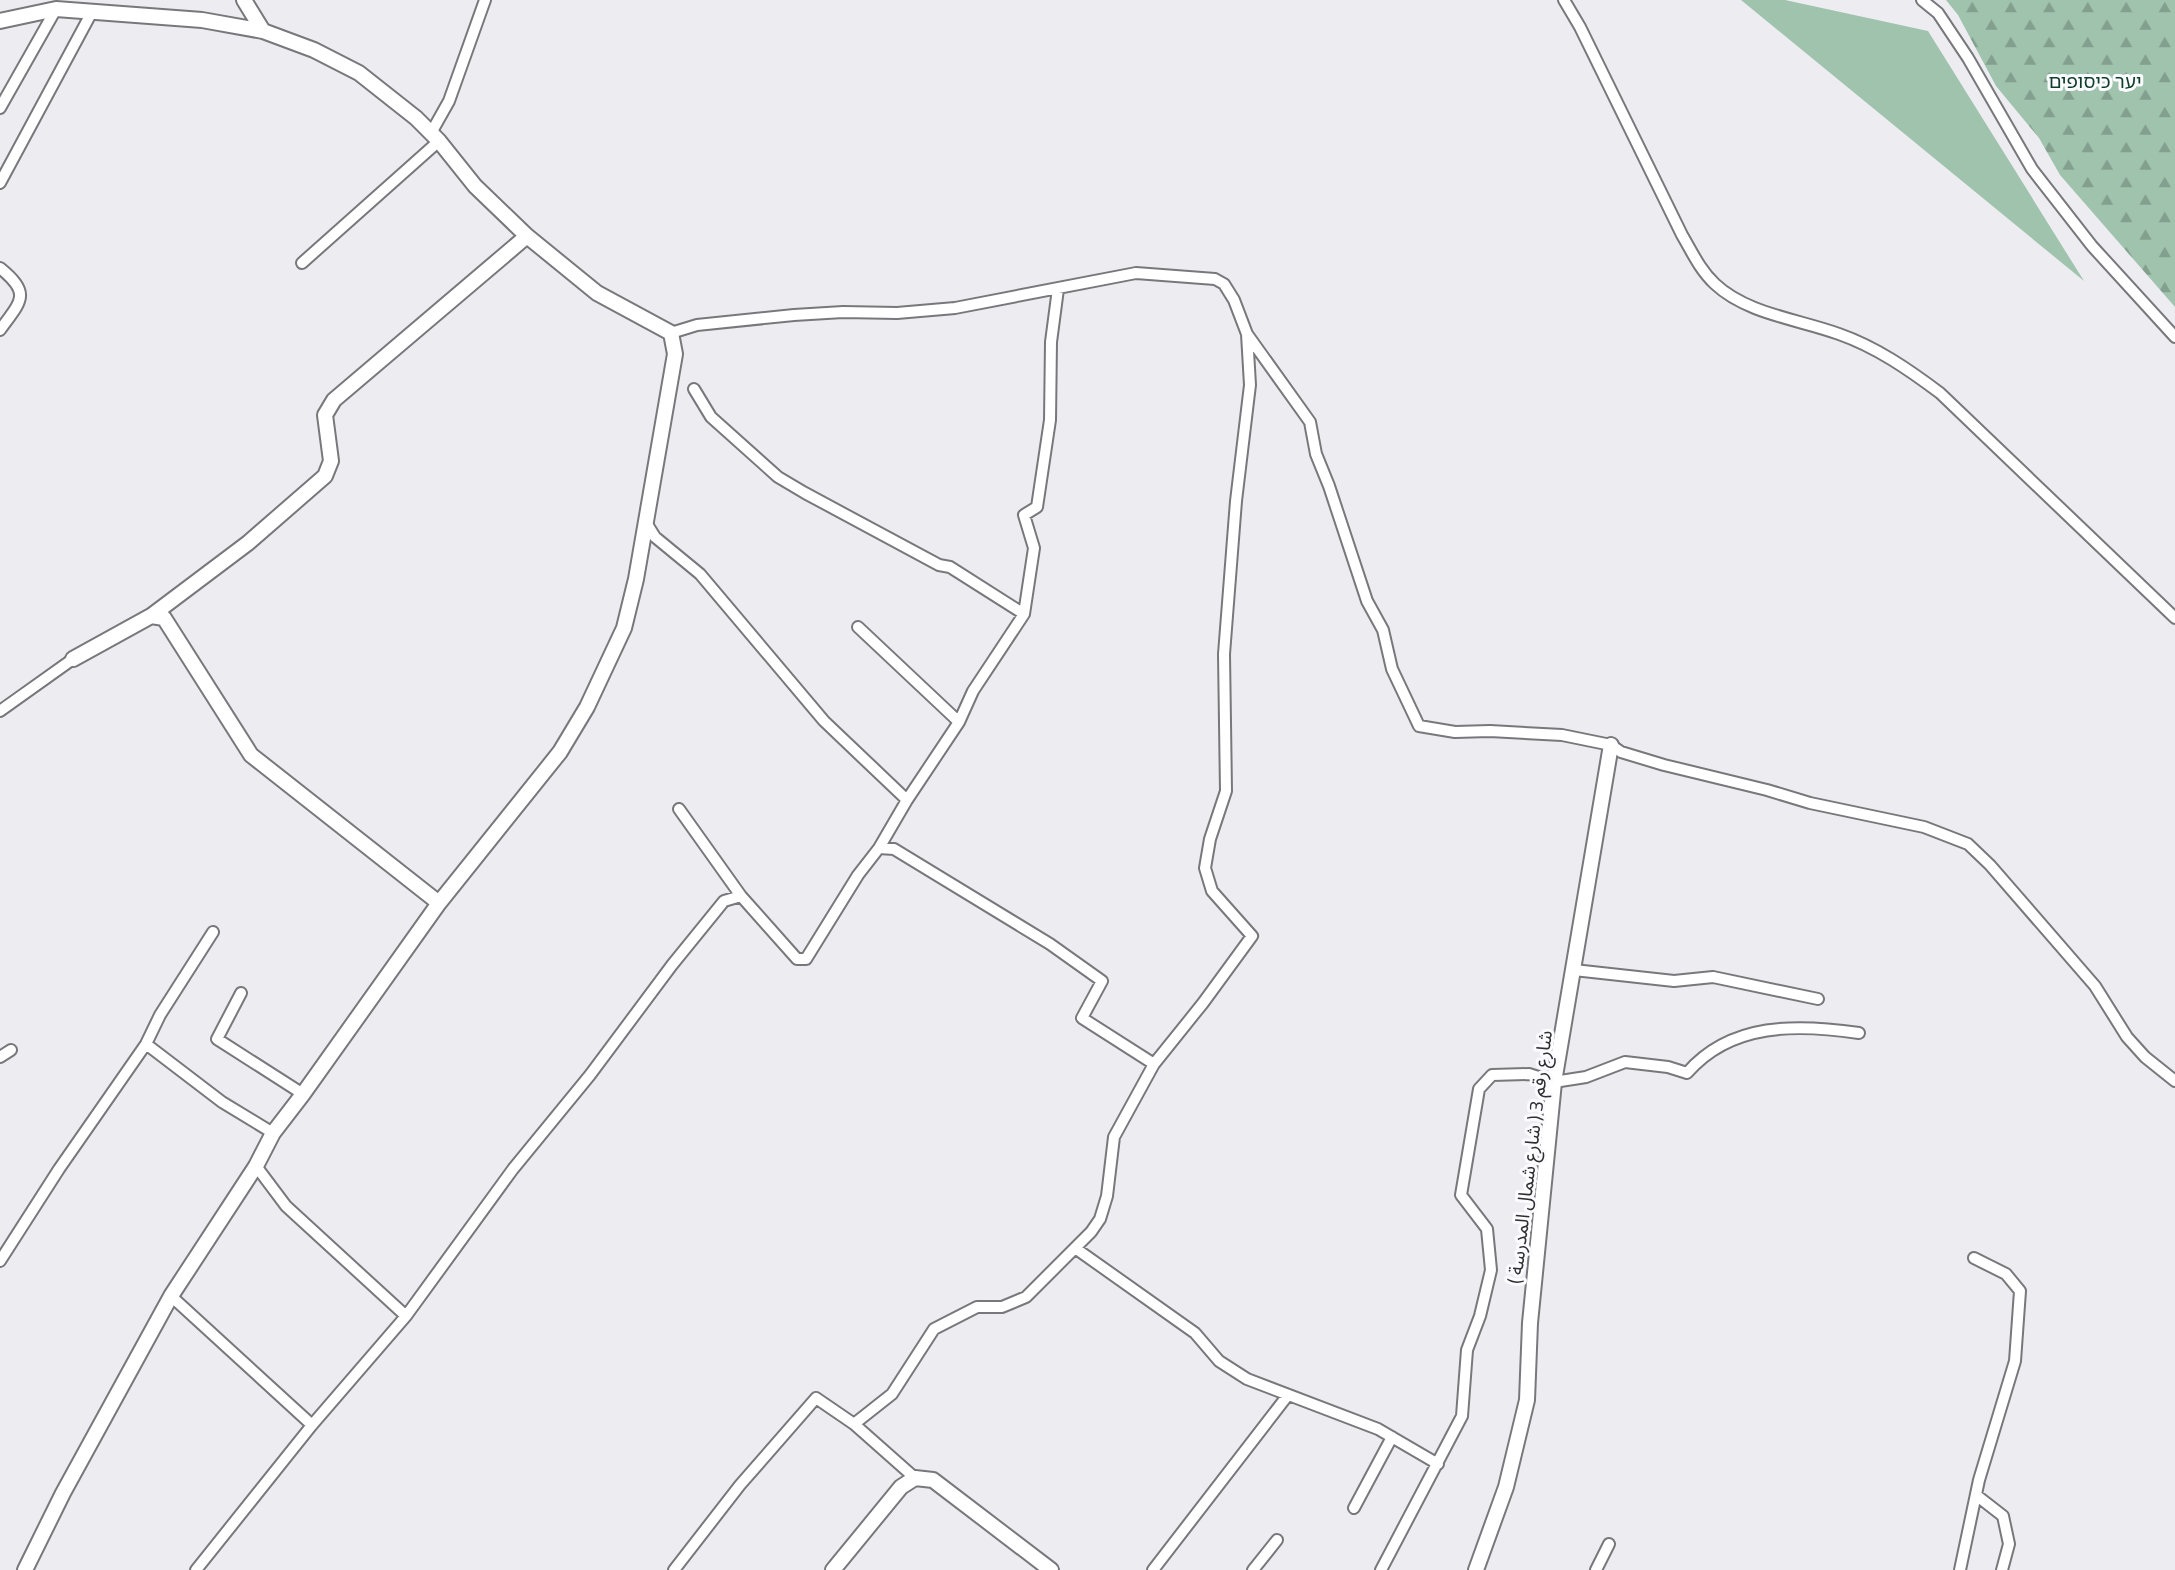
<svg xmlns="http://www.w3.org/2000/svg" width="2175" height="1570" font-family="'Titillium Web','Noto Sans Arabic','Noto Sans Hebrew',sans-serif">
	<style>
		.grass { fill: #a0c3ad }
		.forest { fill: url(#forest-firs) }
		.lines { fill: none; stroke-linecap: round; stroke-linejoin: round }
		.street-casing { stroke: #78787c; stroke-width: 14 }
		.secondary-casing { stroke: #78787c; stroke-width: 18 }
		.street { stroke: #fff; stroke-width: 10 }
		.secondary { stroke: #fff; stroke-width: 14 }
		.labels { text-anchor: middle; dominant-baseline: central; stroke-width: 6; stroke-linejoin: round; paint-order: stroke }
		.park-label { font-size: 19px; fill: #0f3e27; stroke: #fafaff }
		.street-label { font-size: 19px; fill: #2e2e2f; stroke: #fafaff }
	</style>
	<defs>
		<pattern id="forest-firs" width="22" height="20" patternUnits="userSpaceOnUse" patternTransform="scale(1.75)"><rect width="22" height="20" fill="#a0c3ad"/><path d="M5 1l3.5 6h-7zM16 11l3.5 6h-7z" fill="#839f8d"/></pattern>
	</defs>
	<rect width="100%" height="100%" fill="#ededf1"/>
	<path class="grass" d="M1741 0H1785L1928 31 2084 281Z"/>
	<path class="forest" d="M1946 0H2175V307L2060 175 2039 138 1996 86 1958 15Z"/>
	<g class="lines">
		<g class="street-casing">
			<path id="street" d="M1564 0 1580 27 1682 235C1692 252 1700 270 1715 284 1747 314 1798 319 1839 334 1876 347 1908 369 1940 393L2175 618
				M1922 0 1938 13 1968 58 2032 169 2092 246 2175 337
				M0 108 56 9
				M431 133 449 101 485 0
				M0 183 93 10
				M302 263 439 141
				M0 268C32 294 21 301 0 330
				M671 333 697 325 794 315 843 312 897 313 955 308 1136 273 1215 279 1224 284 1234 300 1247 334 1310 422 1316 454 1329 486 1367 601 1383 630 1392 669 1419 726 1455 732 1490 731 1562 735 1611 745 1621 752 1664 765 1767 790 1810 803 1924 827 1968 844 1990 865 2095 986 2127 1037 2145 1057 2175 1081
				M694 389 711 417 778 477 805 493 939 565 950 567 1024 614
				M645 521 655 537 700 574 824 721 907 800
				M858 627 959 722
				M0 711 73 659
				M679 809 741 896 797 959H806L858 875 879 848 894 849 1050 944 1102 981 1082 1018 1154 1064
				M879 848 907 800 959 722 973 691 1024 614 1034 548 1024 515 1037 507 1050 420 1051 342 1058 289
				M1574 970 1674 981 1713 977 1818 999
				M241 993 217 1039 303 1094
				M146 1044 222 1102 273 1133
				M0 1057 11 1050
				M256 1166 286 1206 406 1316
				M1075 1248 1195 1333 1219 1361 1247 1379 1378 1429 1438 1464
				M0 1261 59 1169 146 1044 160 1015 213 932
				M171 1296 312 1425
				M854 1424 915 1478
				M1976 1495 2003 1516 2009 1544 2002 1570
				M1354 1508 1392 1437
				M196 1570 312 1425 406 1316 513 1169 590 1075 672 965 724 901 741 896
				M674 1570 740 1485 816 1398 854 1424 892 1394 934 1329 977 1307H1002L1026 1297 1091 1232 1100 1219 1107 1196 1114 1137 1154 1064 1203 1003 1252 936 1212 891 1205 868 1210 839 1226 791 1224 654 1236 501 1250 385 1247 334
				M1153 1570 1288 1395
				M1253 1570 1277 1540
				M1381 1570 1462 1416 1467 1350 1480 1316 1491 1270 1487 1229 1461 1195 1479 1089 1492 1075 1529 1074 1554 1082 1586 1077 1625 1062 1668 1067 1687 1073C1731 1022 1798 1024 1859 1033
				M1596 1570 1609 1544
				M1960 1570 1979 1480 2015 1361 2020 1291 2006 1274 1974 1258"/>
		</g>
		<g class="secondary-casing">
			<path id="secondary" d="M244 0 263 31
				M0 21 56 9 202 20 263 31 314 50 359 73 416 118 439 141 475 186 527 236 597 293 671 333 675 354 636 579 624 628 587 707 560 752 439 903 303 1094 273 1133 256 1166 171 1296 63 1493 25 1570
				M151 616 248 543 325 476 331 461 325 415 334 400 527 236
				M73 659 151 616 164 618 251 755 439 903
				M833 1570 901 1487 915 1478 933 1480 1051 1570
				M1476 1570 1506 1487 1527 1400 1530 1323 1554 1082 1611 745"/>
		</g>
		<use href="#street" class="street"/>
		<use href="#secondary" class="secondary"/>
	</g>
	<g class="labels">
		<g class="park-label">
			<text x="2095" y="80">יער כיסופים</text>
		</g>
		<g class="street-label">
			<text transform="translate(1529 1157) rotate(-83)">شارع رقم 3 ( شارع شمال المدرسة )</text>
		</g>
	</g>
</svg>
